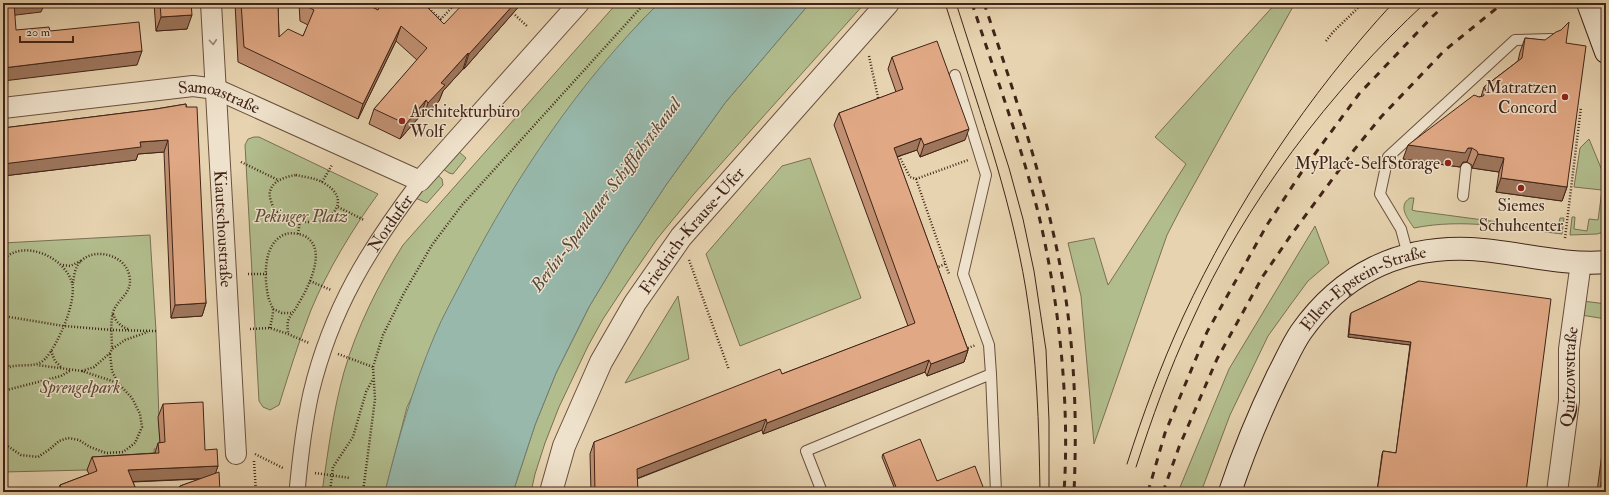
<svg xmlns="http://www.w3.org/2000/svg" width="1609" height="495" font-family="'IM FELL Double Pica',serif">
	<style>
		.green { fill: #b2bd8d; stroke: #7a7052 }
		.water { fill: #97b8ab; stroke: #757d70 }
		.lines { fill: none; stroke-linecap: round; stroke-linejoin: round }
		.service-casing { stroke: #6a503e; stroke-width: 12 }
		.pedestrian-casing { stroke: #6a503e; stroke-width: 17 }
		.minor-casing { stroke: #6a503e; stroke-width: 22 }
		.tertiary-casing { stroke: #6a503e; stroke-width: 24 }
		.secondary-casing { stroke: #412418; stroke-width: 24 }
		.path { stroke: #412418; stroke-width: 2.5; stroke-dasharray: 1 2; stroke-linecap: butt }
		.service { stroke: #efe2cc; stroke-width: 10 }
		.pedestrian { stroke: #efe2cc; stroke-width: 15 }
		.minor { stroke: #efe2cc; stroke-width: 20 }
		.tertiary { stroke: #efe2cc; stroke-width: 22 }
		.secondary { stroke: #efe2cc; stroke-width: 22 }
		.tram { stroke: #412418; stroke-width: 1 }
		.rail { stroke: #412418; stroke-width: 3; stroke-dasharray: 7 7; stroke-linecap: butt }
		.wall { fill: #c19072; stroke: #412418 }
		.shaded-wall { fill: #9d765c; stroke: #412418 }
		.building { fill: #e0a884; stroke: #412418 }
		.oneway { stroke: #988372 }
		.poi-dot { fill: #8f2418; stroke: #efe2cc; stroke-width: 1.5 }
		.labels { text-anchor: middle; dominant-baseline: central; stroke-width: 3; stroke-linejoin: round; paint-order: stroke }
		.poi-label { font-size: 17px; fill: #412418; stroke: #efe2cc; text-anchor: end }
		.street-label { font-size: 17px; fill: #412418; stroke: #efe2cc }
		.park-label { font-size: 17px; font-style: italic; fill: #5d4a35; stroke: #efe2cc }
		.water-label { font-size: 18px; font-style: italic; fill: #56493d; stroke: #efe2cc }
	</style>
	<rect width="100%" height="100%" fill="#e7d3b0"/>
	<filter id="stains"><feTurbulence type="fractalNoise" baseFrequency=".005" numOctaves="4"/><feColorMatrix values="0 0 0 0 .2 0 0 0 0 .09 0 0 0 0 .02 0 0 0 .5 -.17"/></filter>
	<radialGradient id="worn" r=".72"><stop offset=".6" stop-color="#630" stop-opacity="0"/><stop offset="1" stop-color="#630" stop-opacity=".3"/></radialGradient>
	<path class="green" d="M617 3H659L643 19 601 68 566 112 531 162 506 202 407 407 385 492H322C328 452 333 411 344 372 357 327 378 285 403 245Z
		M810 3H865L693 195 657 239 628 281 603 319 588 346 559 407 545 443 535 474 531 492H513L535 425 556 373 589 307 625 247 666 185 725 103Z
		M1276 3H1295L1181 208 1167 235 1094 444 1081 296 1068 243 1094 238 1108 285 1186 164 1155 137Z
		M254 137H259L378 194C353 228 327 271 311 310 299 341 289 373 279 405L270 410 263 407 259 401 245 145 248 139Z
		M1589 139 1606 180V231L1597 234 1570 235 1572 217H1575L1574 229 1587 231 1589 219 1598 220 1602 190 1574 187 1580 148Z
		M457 150 466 158 453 174 449 173 440 167Z
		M810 158 861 298 740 346 706 254 782 166Z
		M435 173 442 179 443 185 427 203 413 197Z
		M1410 198H1414L1412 210 1416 211 1558 230 1560 218H1564L1562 234C1513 228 1463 218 1414 228 1408 219 1397 206 1410 198Z
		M1315 226 1329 263 1308 281 1291 304 1268 336 1230 415 1201 492H1178L1229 369Z
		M150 235 156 331 160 449H154L155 465 87 470 3 472V243Z
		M678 296 689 359 625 383Z
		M1583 301 1606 304V319L1581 315Z"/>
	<path class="water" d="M659 3H810L725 103 666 185 625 247 589 307 556 373 535 425 513 492H385C398 439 413 387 434 337 443 315 455 295 465 275 516 176 580 81 659 3Z"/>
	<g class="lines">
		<g class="service-casing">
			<path id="service" d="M1463 196 1466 168
				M1408 255 1401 229 1380 194 1388 157 1515 40 1552 39
				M991 374 996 492
				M822 492 806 451 991 374 989 345 963 274 986 175 955 75"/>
		</g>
		<g class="pedestrian-casing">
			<g id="pedestrian">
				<path id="s1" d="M297 492C300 459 304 425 311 393 331 309 369 248 420 181"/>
			</g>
		</g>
		<g class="minor-casing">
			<g id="minor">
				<path id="s2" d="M211 3 236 454"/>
				<path id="s3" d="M3 108 193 86 216 89 420 181 579 3"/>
				<path id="s4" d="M1557 492 1569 401V349L1581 262"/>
			</g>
		</g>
		<g class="tertiary-casing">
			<g id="tertiary">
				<path id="s5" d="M551 492 564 446 601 362 635 303 681 237 888 3"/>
			</g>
		</g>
		<g class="secondary-casing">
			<g id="secondary">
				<path d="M1588 3 1606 52"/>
				<path id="s6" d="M1230 492C1243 453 1259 414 1277 377 1285 362 1292 345 1301 332 1342 274 1400 246 1470 249 1514 251 1562 266 1606 262"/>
			</g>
		</g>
		<path class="path" d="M422 3 441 19 456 3
			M515 15 528 27
			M1326 41 1333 32 1363 3
			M869 56 879 102
			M899 156 910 177 916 179 949 274
			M241 162 278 180
			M296 175C304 177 315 178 322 182 335 189 344 200 333 213 328 218 322 222 315 222 303 223 283 219 275 210 273 208 272 204 271 201 265 184 282 177 296 175Z
			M916 179 968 160
			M322 182 332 165
			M338 207 364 220
			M298 234 300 221
			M1565 238 1581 107
			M3 260C23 238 65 257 72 283 77 301 58 345 45 359 33 371 15 360 3 371
			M689 260 729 370
			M63 265 70 266 81 261
			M936 268 945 264
			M248 274H267
			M310 281 331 290
			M73 283C74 276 75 266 81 261 95 247 124 255 129 274 134 293 118 298 113 312 110 323 112 338 112 349
			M273 309 282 313H291
			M113 314C116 322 120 326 128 329
			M3 316 64 326 112 330 156 331
			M270 328C271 322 273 317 273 310 272 305 269 301 268 296 264 276 263 242 286 234 292 232 304 234 309 239 326 254 307 290 297 306 294 312 290 315 288 321 287 325 288 330 288 334
			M250 329 270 328 288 334 309 343
			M965 349 976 345
			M51 351 55 361 62 368
			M110 354 112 371 118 383
			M338 354 373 367
			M3 363 9 366
			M82 371 94 367 110 353 112 349 125 340 148 332
			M3 391 61 376 71 370
			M3 443 21 455 38 457 50 449 59 441 68 438 79 440 90 447 106 453 123 452 135 443 142 427 140 414 132 398 118 383 82 371 37 365
			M255 454 283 468
			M254 461 256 492
			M315 473 350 478
			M330 492 333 467 353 437 366 392 373 379
			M363 492 375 399 373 367 383 335 404 293 432 245 462 205 645 3"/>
		<use href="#service" class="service"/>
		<use href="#pedestrian" class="pedestrian"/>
		<use href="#minor" class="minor"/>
		<use href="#tertiary" class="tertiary"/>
		<use href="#secondary" class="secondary"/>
		<path class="tram" d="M945 3C975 98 1010 192 1026 290 1037 357 1039 425 1040 492
			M956 3 1009 168 1023 219 1034 271 1046 350 1049 421V492
			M1127 464C1143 414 1161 365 1183 317 1236 203 1308 95 1393 3
			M1136 467C1152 418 1169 370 1191 323 1244 204 1330 91 1425 3"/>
		<path class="rail" d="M972 3C995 74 1021 144 1039 216 1059 301 1070 404 1064 492
			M984 3C1016 98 1049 194 1065 293 1075 359 1077 426 1074 492
			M1148 492 1165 433 1207 332 1267 225 1303 170 1359 94 1433 16 1447 3
			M1163 492 1179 447 1217 359 1263 276 1291 235 1354 150 1381 117 1444 51 1503 3"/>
	</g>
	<path class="wall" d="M154 3H191L187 29 156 31Z
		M235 3H288H278L279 37 303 36 308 25 300 21 299 3H364L378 10 444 24 522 3 464 69H463L443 91 439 101 423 118 420 116 400 139 369 124 374 109 417 60 396 41 358 119 238 62Z
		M1525 38 1566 43 1567 187 1562 201 1496 192 1499 172 1472 168V165L1467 162H1463L1460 167 1403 159 1479 97H1481L1484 87 1518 61 1520 52Z
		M892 57 965 140 920 157 917 150 897 157 968 350 964 362 927 376 925 372 763 434 762 430 637 479 638 492H591L590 454 594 442 782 374 908 326 834 125 839 113 896 92 888 69Z
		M186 104 206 303 202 316 171 318 164 152 138 154 136 160 3 176V128L156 109Z
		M1419 281 1526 492H1377L1382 454 1383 451 1396 453 1410 345 1348 337 1350 316 1351 313Z
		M163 404 205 450 218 466 215 473 178 492 180 486 200 479 133 482 137 492H58L60 485 89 474 87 470 92 457 155 453 158 443H160L158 417Z
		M1606 422V492H1597Z
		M883 454 937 481 985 492H896L882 457Z"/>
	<path class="shaded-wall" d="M13 3H45L41 12 8 16Z
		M515 3H522L464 69 469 54Z
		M192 15 187 29 156 31 161 17Z
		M401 26 396 41 358 119 363 104Z
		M142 51 137 65 3 81V68Z
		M468 53 463 69 443 91 439 101 423 118 428 103 441 83Z
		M426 100 420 116 400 139 406 124Z
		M969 129 965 140 920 157 924 145Z
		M921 138 917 150 890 159 894 148Z
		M168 140 164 152 138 154 136 160 3 176V164L140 142Z
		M1408 145 1468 148H1472L1467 162H1463L1460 167 1403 159Z
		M1478 154 1504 158 1499 172 1472 168Z
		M1501 178 1567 187 1562 201 1496 192Z
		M206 303 202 316 171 318 175 305Z
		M1349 334 1411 342 1410 345 1348 337Z
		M968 350 964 362 927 376 931 364Z
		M929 360 925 372 763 434 767 423Z
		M766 419 762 430 633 480 637 469Z
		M218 466 214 478 124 482 128 470Z"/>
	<path class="building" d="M3 3H14L16 30 49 27 50 31 139 22 142 51 3 68Z
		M160 3H191L192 15 161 17Z
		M241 3H278L279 37 288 29 303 36 314 10 306 6V3H364L378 10 381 3H423L444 24 464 3H515L469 54 468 53 441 83 445 85 428 103 426 100 406 124 374 109 427 48 401 26 363 104 244 47Z
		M1569 22 1566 43 1586 46 1567 187 1501 178 1504 158 1478 154 1477 151 1472 148H1468L1465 153 1408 145 1474 95 1479 97 1483 96 1486 91 1484 87 1522 58 1525 38 1545 40 1556 32 1561 30Z
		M937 41 969 129 924 145 921 138 894 148 968 350 931 364 929 360 767 423 766 419 637 469 638 492H595L594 442 780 369 782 374 915 323 839 113 903 89 892 57Z
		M186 104V107H197L206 303 175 305 168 140 140 142 141 147 3 164V128L156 109Z
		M1419 281 1551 299 1526 492H1377L1383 451 1396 453 1411 342 1349 334 1351 313Z
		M203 402 205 450 217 449 218 466 128 470 137 492H63L60 485 97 471 92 457 159 453 158 443 165 442 163 404Z
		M920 439 937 481 975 466 985 492H898L883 454Z
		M1606 446V492H1600Z
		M219 472 220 492H176L180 491V486Z"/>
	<defs><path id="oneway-chevron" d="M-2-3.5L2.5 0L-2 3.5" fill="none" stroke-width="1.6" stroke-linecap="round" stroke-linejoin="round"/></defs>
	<use class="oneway" href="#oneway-chevron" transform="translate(213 42) rotate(86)"/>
	<g class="poi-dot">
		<circle cx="1565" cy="97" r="4"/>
		<circle cx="402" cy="121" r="4"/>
		<circle cx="1448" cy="163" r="4"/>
		<circle cx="1521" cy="188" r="4"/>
	</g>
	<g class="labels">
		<g class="poi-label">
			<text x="1557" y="87">Matratzen<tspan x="1557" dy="20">Concord</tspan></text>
			<text x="410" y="111" text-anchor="start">Architekturbüro<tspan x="410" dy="20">Wolf</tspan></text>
			<text x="1440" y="163">MyPlace-SelfStorage</text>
			<text x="1521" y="205" text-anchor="middle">Siemes<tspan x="1521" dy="20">Schuhcenter</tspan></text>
		</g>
		<g class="street-label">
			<text stroke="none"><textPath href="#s3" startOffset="219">Samoastraße</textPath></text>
			<text stroke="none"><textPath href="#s1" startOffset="289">Nordufer</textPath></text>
			<text stroke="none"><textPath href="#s2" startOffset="226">Kiautschoustraße</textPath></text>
			<text stroke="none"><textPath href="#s5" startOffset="300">Friedrich-Krause-Ufer</textPath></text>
			<text stroke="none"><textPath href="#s6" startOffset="254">Ellen-Epstein-Straße</textPath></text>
			<text stroke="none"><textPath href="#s4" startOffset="116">Quitzowstraße</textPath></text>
		</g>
		<g class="park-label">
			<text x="301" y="216">Pekinger Platz</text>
			<text x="80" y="387">Sprengelpark</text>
		</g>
		<g class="water-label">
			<text transform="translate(606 195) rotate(-53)">Berlin-Spandauer Schifffahrtskanal</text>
		</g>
	</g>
	<rect width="1609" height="495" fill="none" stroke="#e7d3b0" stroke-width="16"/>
	<rect x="4" y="4" width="1601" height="487" fill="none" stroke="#412418" stroke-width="2"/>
	<rect x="8" y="8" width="1593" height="479" fill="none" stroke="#412418"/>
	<path d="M20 36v6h53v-6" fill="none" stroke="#412418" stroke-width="2"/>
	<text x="26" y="36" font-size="12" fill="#412418" stroke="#efe2cc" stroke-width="3" paint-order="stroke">20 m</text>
	<rect width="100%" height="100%" filter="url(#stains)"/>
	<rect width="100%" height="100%" fill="url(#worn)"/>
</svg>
